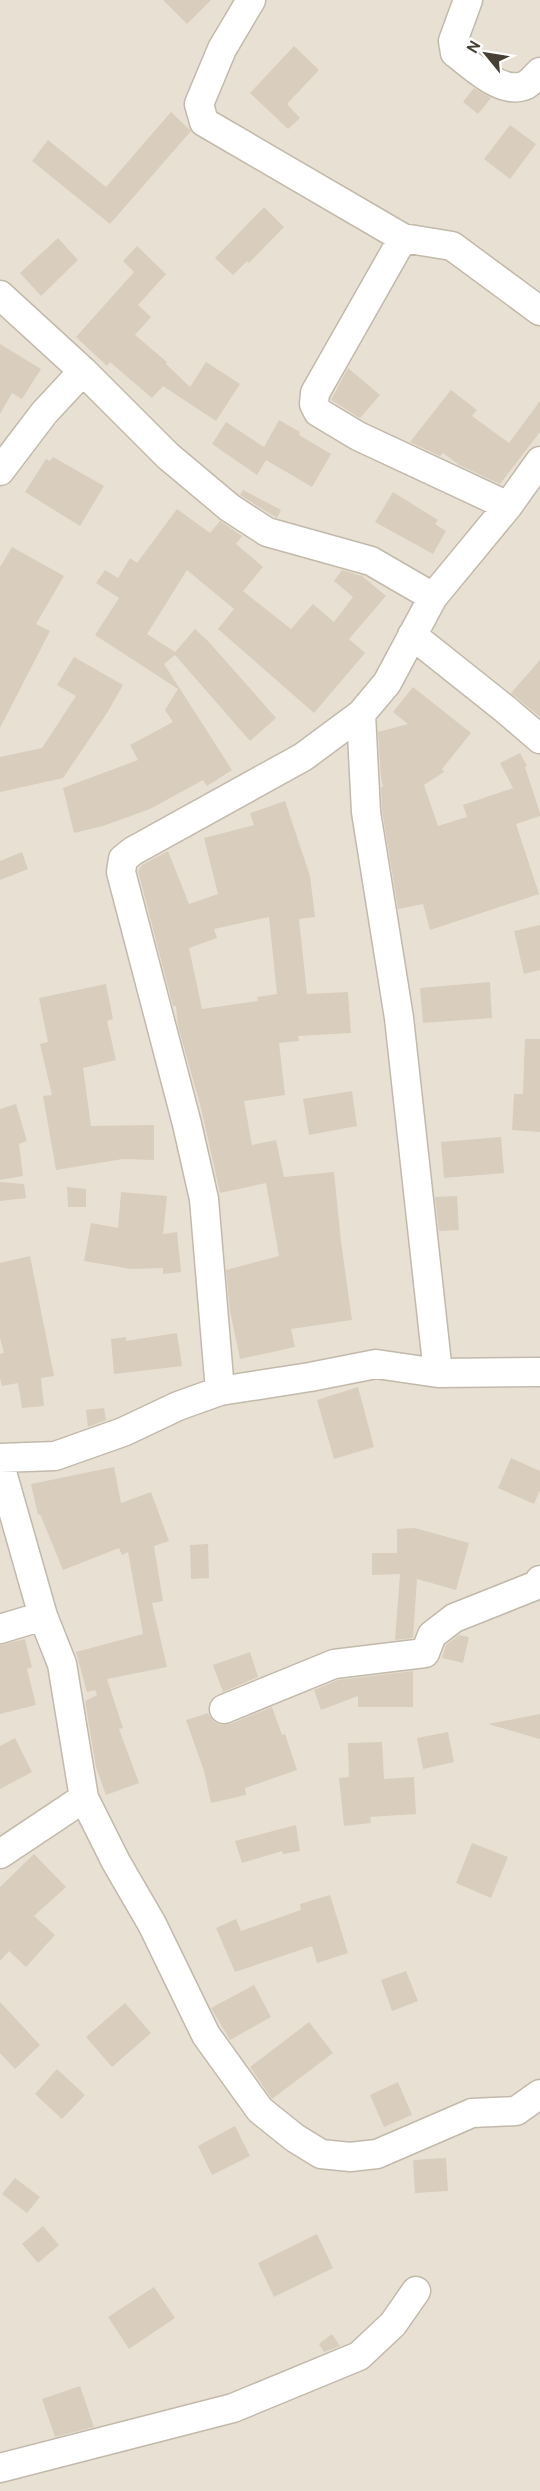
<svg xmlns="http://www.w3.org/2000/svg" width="540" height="2491" font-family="Cabin,sans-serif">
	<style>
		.residential { fill: #e8e1d3 }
		.building { fill: #d9cdbd; fill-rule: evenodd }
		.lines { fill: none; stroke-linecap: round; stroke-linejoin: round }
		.minor-casing { stroke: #c2b9aa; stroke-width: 31 }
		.minor { stroke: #fff; stroke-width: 28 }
	</style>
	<rect width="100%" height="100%" fill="#f3efe5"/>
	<path class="residential" d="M0 0H540V2491H0Z"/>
	<path class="building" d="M163 0H211L187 24Z
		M294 46 319 70 287 104 300 118 288 129 250 93Z
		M474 88 491 98 478 114 463 102Z
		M171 112 191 131 110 224 32 161 48 140 106 187Z
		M510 125 536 144 510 179 484 159Z
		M264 207 284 227 249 263 247 261 233 275 215 258Z
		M58 238 78 260 41 296 20 273Z
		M137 246 166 274 138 305 151 317 135 335 167 362 166 364 190 387 206 362 240 384 216 421 163 386 152 398 110 362 107 366 76 337 134 272 123 261Z
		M0 344 41 369 22 399 12 393 0 414Z
		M348 368 380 395 360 418 331 400Z
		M451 390 477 410 472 416 509 443 540 401V432L500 484 459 465 443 453 440 456 410 442Z
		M279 420 300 432 299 435 331 454 312 487 266 460 257 475 212 444 226 422 264 447Z
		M53 457 104 486 80 526 25 492 46 459 50 461Z
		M243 490 281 510 277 518 240 495Z
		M393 492 438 520 435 524 446 531 433 554 375 522Z
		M177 509 210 533 220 521 242 536 236 544 263 567 243 591 291 629 313 604 334 622 353 597 334 581 342 570 362 576 386 596 349 639 365 653 314 713 218 629 234 609 187 570 147 634 175 652 195 629 208 641 276 718 250 741 175 655 164 664 232 770 207 786 203 780 150 809 103 826 74 833 63 788 138 760 130 745 173 722 165 710 178 689 95 635 119 598 96 583 105 570 118 578 130 558 137 563Z
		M12 547 64 576 36 624 50 631 0 728V567Z
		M74 657 123 685 107 713 63 778 0 792V757L42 748 76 696 57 685Z
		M540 660V717L511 693Z
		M413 687 471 733 442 769 444 772 424 785 438 826 467 817 463 805 513 788 500 763 520 753 527 766 525 767 540 813V816L516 824 539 894 430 930 423 904 398 909 382 810 381 787H383L381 777 378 732 408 724 393 712Z
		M285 801 310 876 315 917 299 919 307 994 348 992 351 1033 298 1036 299 1041 279 1043 285 1095 244 1101 252 1145 276 1140 284 1177 334 1172 341 1242 352 1320 291 1329 295 1347 240 1359 230 1311 226 1270 279 1256 266 1183 220 1193 201 1108 178 1026 176 1006H173L138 871 142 865 168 851 189 904 218 894 204 838 254 825 250 813ZM269 917 277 994 257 997 258 1001 202 1009 189 948 217 938 214 929Z
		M22 852 28 869 0 880V861Z
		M540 925V970L524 974 514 931Z
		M490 982 492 1018 423 1023 420 988Z
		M106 984 113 1019 107 1021 116 1060 83 1068 91 1126 154 1125V1160L123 1159 56 1170 43 1096 52 1095 40 1044 48 1042 39 998Z
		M525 1039H540V1132L512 1130 514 1094H523Z
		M352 1091 357 1126 309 1135 303 1099Z
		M16 1104 27 1141 19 1144 23 1176 0 1180V1109Z
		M501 1137 504 1173 444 1178 441 1142Z
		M0 1182 24 1184 26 1198 0 1201Z
		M67 1187 86 1189V1207H68Z
		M121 1192 167 1196 163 1234 177 1232 181 1272 163 1274V1268L131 1269 84 1261 91 1223 118 1228Z
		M457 1196 459 1230 439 1231 435 1197Z
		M30 1256 54 1376 41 1378 44 1406 22 1408 18 1383 2 1386 0 1378V1354L4 1353 0 1338V1263Z
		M177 1333 182 1366 114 1374 111 1339 126 1337V1341Z
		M358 1387 374 1447 334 1459 317 1400Z
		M104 1408 106 1420 88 1427 86 1410Z
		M511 1458 540 1471V1490L534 1504 498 1488Z
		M114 1467 121 1503 151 1492 169 1541 154 1546 163 1601 152 1603 167 1667 107 1679 123 1728 119 1729 139 1783 106 1795 96 1767 85 1701 97 1695 95 1690 87 1692 76 1652 143 1634 128 1552 122 1555 119 1548 63 1570 40 1514 38 1515 31 1484Z
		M415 1528 469 1543 456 1590 417 1579 413 1638 395 1640 400 1574 372 1575V1553H397V1529Z
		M208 1544 209 1578 191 1579 190 1545Z
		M459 1635 469 1637 463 1663 442 1658 446 1645Z
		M25 1639 32 1667 27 1669 36 1705 0 1714V1645Z
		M250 1652 258 1677 223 1692 213 1665Z
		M413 1671V1707H358V1696L321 1710 314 1690 338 1680Z
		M272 1707 282 1735 285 1734 297 1770 245 1788 246 1795 211 1803 204 1771 186 1720 208 1713 214 1722 221 1725 230 1724Z
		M540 1714V1739L488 1724Z
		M448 1732 454 1762 423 1769 417 1738Z
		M15 1738 32 1772 0 1789V1746Z
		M382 1742 384 1779 414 1777 416 1814 370 1817 371 1823 344 1826 339 1778 349 1777 348 1743Z
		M296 1825 300 1851 283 1854 282 1851 242 1863 235 1841Z
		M472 1843 508 1857 491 1898 456 1883Z
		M34 1854 66 1887 34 1916 55 1935 26 1967 9 1951 0 1961V1887Z
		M330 1895 348 1953 317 1963 312 1946 235 1972 216 1928 236 1919 241 1931 301 1910 300 1904Z
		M406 1971 418 2001 392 2011 381 1980Z
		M254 1985 271 2017 230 2040 211 2008Z
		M0 2002 40 2045 15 2069 0 2053Z
		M125 2003 151 2033 112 2067 86 2037Z
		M309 2022 333 2053 272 2099 250 2067Z
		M57 2069 85 2095 62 2119 35 2094Z
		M398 2082 412 2115 384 2127 370 2095Z
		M235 2126 250 2156 212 2175 198 2146Z
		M446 2158 448 2191 415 2193 413 2160Z
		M15 2178 40 2197 27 2213 2 2194Z
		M43 2226 59 2245 38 2263 22 2244Z
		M317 2234 333 2268 274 2297 258 2263Z
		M154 2287 175 2318 129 2349 108 2317Z
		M332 2334 340 2346 324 2352 319 2344Z
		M80 2386 94 2427 55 2437 42 2399Z"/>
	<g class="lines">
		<g class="minor-casing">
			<path id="minor" d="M251 0 222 49 199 104 204 122 403 238 452 246 540 311
				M468 0 453 41 455 53C473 66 502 96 526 85 531 82 536 76 540 72
				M403 238 315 393 314 404 318 412 358 436 508 506
				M0 295 83 371 168 456 230 508 267 532 371 561 433 597
				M0 471 44 413 83 371
				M412 635 505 709 540 739
				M361 714 366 812 399 1018 438 1373
				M220 1391 204 1199 187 1124 121 872 123 859 133 851 303 757 361 714 387 683 433 597 508 506 540 461
				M0 1458 55 1456 123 1432 178 1406 220 1391 310 1377 376 1364 438 1373 540 1372
				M0 1465 43 1616 62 1664 84 1798 116 1862 152 1924 206 2035 260 2110 295 2138 321 2154 350 2157 377 2154 472 2113 516 2111 540 2094
				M0 1629 43 1616
				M224 1709 334 1664 425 1653 432 1635 454 1618 537 1585 540 1580
				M0 1854 84 1798
				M0 2468 233 2408 359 2356 393 2324 416 2291"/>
		</g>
		<use href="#minor" class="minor"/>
	</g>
	<g transform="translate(486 54) rotate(300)" stroke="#ffffff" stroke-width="4.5" paint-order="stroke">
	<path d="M0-4.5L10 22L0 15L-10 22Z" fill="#463f34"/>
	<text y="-9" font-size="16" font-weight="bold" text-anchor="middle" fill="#463f34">N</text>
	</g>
</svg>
